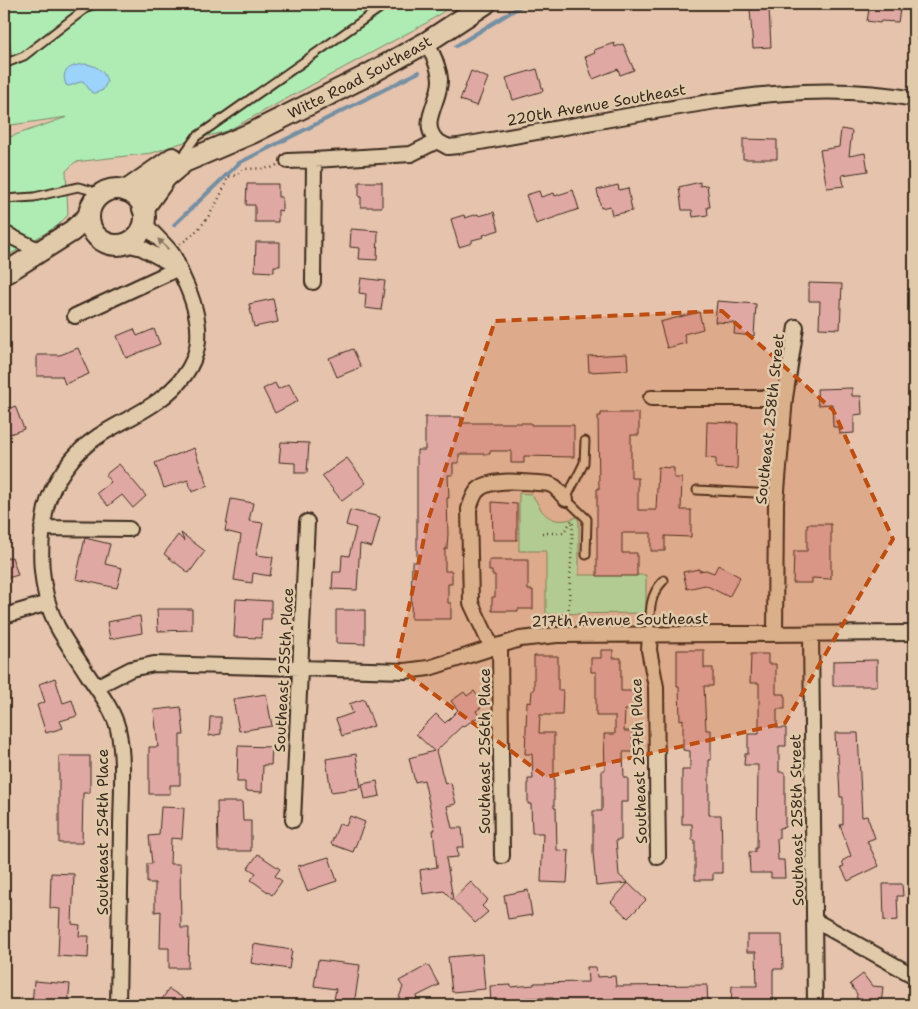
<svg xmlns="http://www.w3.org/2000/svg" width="918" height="1009" font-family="'Shantell Sans',sans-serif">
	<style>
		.green { fill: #afecb3; stroke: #758b68 }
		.water { fill: #9cd3fb; stroke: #758fa3 }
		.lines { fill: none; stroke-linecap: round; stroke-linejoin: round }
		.stream { stroke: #758fa3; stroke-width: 4 }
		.building { fill: #e0a8a3; stroke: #3b2a1e }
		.lane-casing { stroke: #3b2a1e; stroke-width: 11 }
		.street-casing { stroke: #3b2a1e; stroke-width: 18 }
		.secondary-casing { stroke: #3b2a1e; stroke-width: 24 }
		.path { stroke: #3b2a1e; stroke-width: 2.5; stroke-dasharray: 1 4; stroke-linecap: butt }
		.lane { stroke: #e1caaa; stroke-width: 7 }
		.street { stroke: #e1caaa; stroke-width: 14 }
		.secondary { stroke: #e1caaa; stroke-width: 20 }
		.oneway { fill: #86725d }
		.marked { fill: #bd4d10; fill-opacity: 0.2; stroke: #bd4d10; stroke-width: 4; stroke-dasharray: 10 6; stroke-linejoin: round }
		.labels { text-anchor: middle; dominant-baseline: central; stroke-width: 5; stroke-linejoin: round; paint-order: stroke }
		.street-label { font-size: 15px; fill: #3b2a1e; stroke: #e1caaa }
	</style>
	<rect width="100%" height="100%" fill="#e5c3ac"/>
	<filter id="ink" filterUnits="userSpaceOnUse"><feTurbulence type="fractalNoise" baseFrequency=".02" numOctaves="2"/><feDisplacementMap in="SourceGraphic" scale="10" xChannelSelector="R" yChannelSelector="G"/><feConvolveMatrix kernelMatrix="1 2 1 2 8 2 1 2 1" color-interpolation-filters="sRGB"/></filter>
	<g filter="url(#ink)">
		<path class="green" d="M4 4H454L428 22 227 131 181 143 152 153 75 162 66 171 68 215 57 226 4 258V139L67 117 4 126V56L12 55 4 24Z
			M519 493 531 494C535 498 537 503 540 508 549 522 562 523 577 517L579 522V575H646V613L546 614V551H519Z"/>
		<path class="water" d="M83 64C94 64 105 70 107 82L103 90 96 93H92L83 81 69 86 66 85C60 70 70 66 83 64Z"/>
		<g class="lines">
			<path class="stream" d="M456 46 524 4
				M174 225 239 163 419 72"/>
		</g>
		<path class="building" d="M870 4H901L898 22 881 21 880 23 867 21Z
			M769 8 771 47 753 48 750 9Z
			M614 43 615 47 623 44 634 70 620 75 618 69 593 79 585 57 595 53 594 50Z
			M537 69 543 91 513 100 506 78Z
			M471 71 488 78 477 106 460 100Z
			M841 129 852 131 849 156 865 153 868 171 842 175 844 186 827 188 820 150 839 147Z
			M743 139 777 140V159H743Z
			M359 182H382V207H361V197H359Z
			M700 182V186L707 185 710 207H707L708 215 693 217 692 210H682L679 187Z
			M247 184H278V197H282V211L278 210V222H255V205H246Z
			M618 185 619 190 628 188 632 211 612 215 610 206 601 208 597 190Z
			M573 190 579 209 536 224 526 195 539 191 541 197 554 193 555 196Z
			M494 212 499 230 483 235 484 237 472 240V243L459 247 451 219 464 215 465 218 478 214 479 216Z
			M351 229 378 231 377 260 359 259 360 248 350 247Z
			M256 242H280V266H274V272L255 271Z
			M361 278 385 281 381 310 365 308 366 294 359 293Z
			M809 283 842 284 840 329 819 328 820 301H809Z
			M273 299 278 322 254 327 249 304Z
			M717 301 756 304 754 336 734 334 735 323 715 322Z
			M699 312 703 329 684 334 686 343 667 348 660 322Z
			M134 329 137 336 154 329 160 344 126 358 117 336Z
			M78 348 89 374 65 384 62 376H37V355H60Z
			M353 349 361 367 337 377 329 358Z
			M627 354 628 370 589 372 588 356Z
			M275 383 278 389 289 384 298 401 275 413 263 389Z
			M852 388V396H861L862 414 854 415V433L840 434 839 427H833L832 404 818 405 817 389Z
			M15 406 24 429 4 436V411Z
			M601 413H639V435H631V478H638V510H656L658 467 674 468V478H682L681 510H691V537L665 536V551H651V533H622V553H637V576H597V489H599L598 416H601Z
			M425 417H461V423H531V425H574V457L524 456V463H511V451H490V454H459V463H453V475H448L449 498H447L448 534 447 549H445V571H452V584H448V603H451V619H411L412 562H417V450H425Z
			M707 422 738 423 737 469 716 468V459L706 458Z
			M281 442 309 443 307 473H295V463L279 462Z
			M194 448 208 486 192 492 188 480 164 488 155 463Z
			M347 458 366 483 342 501 322 476Z
			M119 464 146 496 133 508 122 495 108 506 97 493 111 482 105 475Z
			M231 499 253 503 249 521 263 523 256 555 273 557 270 576 253 573 252 583 234 580 241 535 225 531Z
			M492 502 517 504V540H493Z
			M350 510 380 517 372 547 360 544 357 590 332 589 333 572H341L342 555 349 556 356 528 346 525Z
			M807 524H831V579L812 578V583H793L794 551H807Z
			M181 533 205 551 189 573 164 554 178 535 184 541Z
			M85 538 110 544 105 564 122 568 117 588 76 579Z
			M12 557 18 575 4 579V559Z
			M489 560H528V590H533V609H518V611H492V597H495V575H492V571H489Z
			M718 565 740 577 729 597 705 585 687 589 683 572 699 569V571L706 570 714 573Z
			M236 599 271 601V619H262L261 638 234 637Z
			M157 609H192V630L158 631Z
			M336 610H365V644L336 643Z
			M140 616 142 633 110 639 107 622Z
			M601 650H613V658H621V691H634V710H625L624 731H632L633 752H623L624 778H628V802H621V840H616L619 875 628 883 596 886 593 853V811H602V770H605L604 734H615V716H596V672H591V658H601Z
			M677 650H704V668H713V686H704L706 730H711V760H709V815H721L722 848V873H713V880H695V840H692V824H682V770H690V751L683 750V719L680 720 679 686H677Z
			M751 654H768V664H776V694H785V709H777V728H786V746H779V772H785V827L779 828V838H777L778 860H784L785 878H771V873H750L749 852H755V848H757L758 765H744L745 754H748V734H759V683H750Z
			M534 656H558V690H563L562 715H540L539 733H554V808H556L557 850 569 851 567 883 541 882 543 833H532L531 804H528V779H533L532 754H525L527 702 531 703 532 690H534Z
			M877 660V686H833V661Z
			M55 678 63 703 72 700 77 716 60 721 63 728 46 733 37 705 45 702 39 684Z
			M474 691 484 705 476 711 479 716 463 727 462 726 436 751 445 784 451 783 456 804 447 806 452 828H462L464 847H457L458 857 446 858 453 899 471 882 488 900 482 906 488 912 475 923 444 891 423 894 420 870 437 867 433 830H435L424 780 415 782 409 758 434 751 416 734 436 714 445 723 458 710 451 701 464 692 467 696Z
			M266 694 272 726 239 731 233 699Z
			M364 699 374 726 342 736 336 719 353 713 349 704Z
			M181 707 184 735H180V785H170V794H149V747H158L154 710Z
			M210 717H221V734L209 736Z
			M835 733H858L862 817 867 816 875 838 867 841 879 866 848 881 841 867 844 866 842 861 851 856 840 825 843 824V797H840L838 754H836Z
			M238 746 272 747 271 765H263L262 792 245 791V782H237Z
			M356 754 361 788 331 792 326 759Z
			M59 756H90V793H83L82 843H59Z
			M377 781 380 796 365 799 362 784Z
			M217 802H242L243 821H251V851H218Z
			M161 807 184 808 182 839 171 838 170 864H180L181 928H189L188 968H169V948H160L161 911 155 912V883H147V864H152L149 836 159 835Z
			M350 816 365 822 353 852 331 844 339 824 346 826Z
			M258 854 280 869 275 876 282 881 272 895 251 880 256 873 248 868Z
			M329 857 337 881 307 891 298 866Z
			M51 873 74 874 72 924 80 925 79 936H89L88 958 58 956 60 909 50 908Z
			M628 883 646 900 628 918 611 902Z
			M883 884H902L903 896H897L898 920 884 921Z
			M528 890 532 915 508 919 504 895Z
			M747 935H782L783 969H773V1005H731L732 986H757L756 952H747Z
			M254 944 292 950 289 969 251 963Z
			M482 954 485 989 452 992 448 957Z
			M318 960 360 965 354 1005H333L336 989 314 986Z
			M428 965 439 985 417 996 414 1005H396L403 987 399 981Z
			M587 967H596L597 977 615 976 616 986 707 985 708 1005H554L553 998H527V1004L491 1005 490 986 511 985V987L534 985V983L588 982Z
			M863 974 872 986 883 987 881 1005H856L857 994 850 984Z
			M34 981 70 984 68 1005H32Z
			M169 989 194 1005H158Z"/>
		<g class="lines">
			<g class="lane-casing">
				<path id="lane" d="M4 64 24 56 89 6 95 4
					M186 151 196 137 386 4
					M4 199 34 197 78 187 90 190 97 198
					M585 441 584 463 566 499 587 519 586 555
					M697 490 776 494
					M650 634C650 613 648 596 664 580"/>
			</g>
			<g class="street-casing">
				<path id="street" d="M427 42C432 54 439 65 440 79 441 101 418 123 437 141
					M288 161 314 160 411 154 437 141 448 147 458 146C520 135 582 124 644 113 736 97 821 82 914 99
					M4 233 40 251
					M126 244 142 248 179 268
					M313 282 314 160
					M75 316 179 268
					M651 398H785
					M42 528 129 529
					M4 616 48 603
					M650 634 649 650 656 687 658 857
					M775 634 776 502 785 398 796 327
					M811 634 815 1005
					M500 645 502 856
					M492 648 471 603 469 509C471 503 473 496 477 491 490 476 530 483 549 484L555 487 566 499
					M96 687 131 669 154 664 405 671 429 668 520 639 557 635 914 633
					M293 820 307 522
					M814 920 914 976
					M118 1005C119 947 120 889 121 831 121 800 125 760 118 729 113 709 99 692 88 675 78 659 66 643 57 626 39 590 38 547 46 508 52 482 74 452 97 437 116 424 139 415 158 401 205 367 207 329 184 280 180 272 178 263 173 255 167 245 152 234 144 222"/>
			</g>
			<g class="secondary-casing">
				<g id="secondary">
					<circle cx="117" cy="217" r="28"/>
					<path d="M126 191 173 158"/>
					<path id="s1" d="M143 209 166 177 184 162 252 133 362 78 427 42 485 4"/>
					<path d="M4 274 72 231 89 216"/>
				</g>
			</g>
			<path class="path" d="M180 244C204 229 218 204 228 177L237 175 243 169 271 168 277 165
				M542 533H563L573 519
				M568 624 573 519"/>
			<use href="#lane" class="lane"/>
			<use href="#street" class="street"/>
			<use href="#secondary" class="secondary"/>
		</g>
		<defs><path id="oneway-solid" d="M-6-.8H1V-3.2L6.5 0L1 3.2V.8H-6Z" transform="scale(1.25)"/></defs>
		<use class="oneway" href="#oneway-solid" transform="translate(163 244) rotate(-135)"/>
	</g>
	<path class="marked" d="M722 311 833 410 893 539 785 723 546 777 396 666 428 520 495 321Z"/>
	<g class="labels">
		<g class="street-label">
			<text stroke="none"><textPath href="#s1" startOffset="258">Witte Road Southeast</textPath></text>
			<text transform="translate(596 105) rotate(-10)">220th Avenue Southeast</text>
			<text transform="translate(770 419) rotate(-84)">Southeast 258th Street</text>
			<text transform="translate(620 620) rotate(-1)">217th Avenue Southeast</text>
			<text transform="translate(284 670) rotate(-87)">Southeast 255th Place</text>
			<text transform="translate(485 751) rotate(-90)">Southeast 256th Place</text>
			<text transform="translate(639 761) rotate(-92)">Southeast 257th Place</text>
			<text transform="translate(797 820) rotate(-91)">Southeast 258th Street</text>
			<text transform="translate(103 832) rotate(-90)">Southeast 254th Place</text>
		</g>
	</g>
	<rect width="918" height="1009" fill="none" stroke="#e1caaa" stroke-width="20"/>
	<rect x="10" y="10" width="898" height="989" fill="none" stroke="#3b2a1e" stroke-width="2" filter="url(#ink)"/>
</svg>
